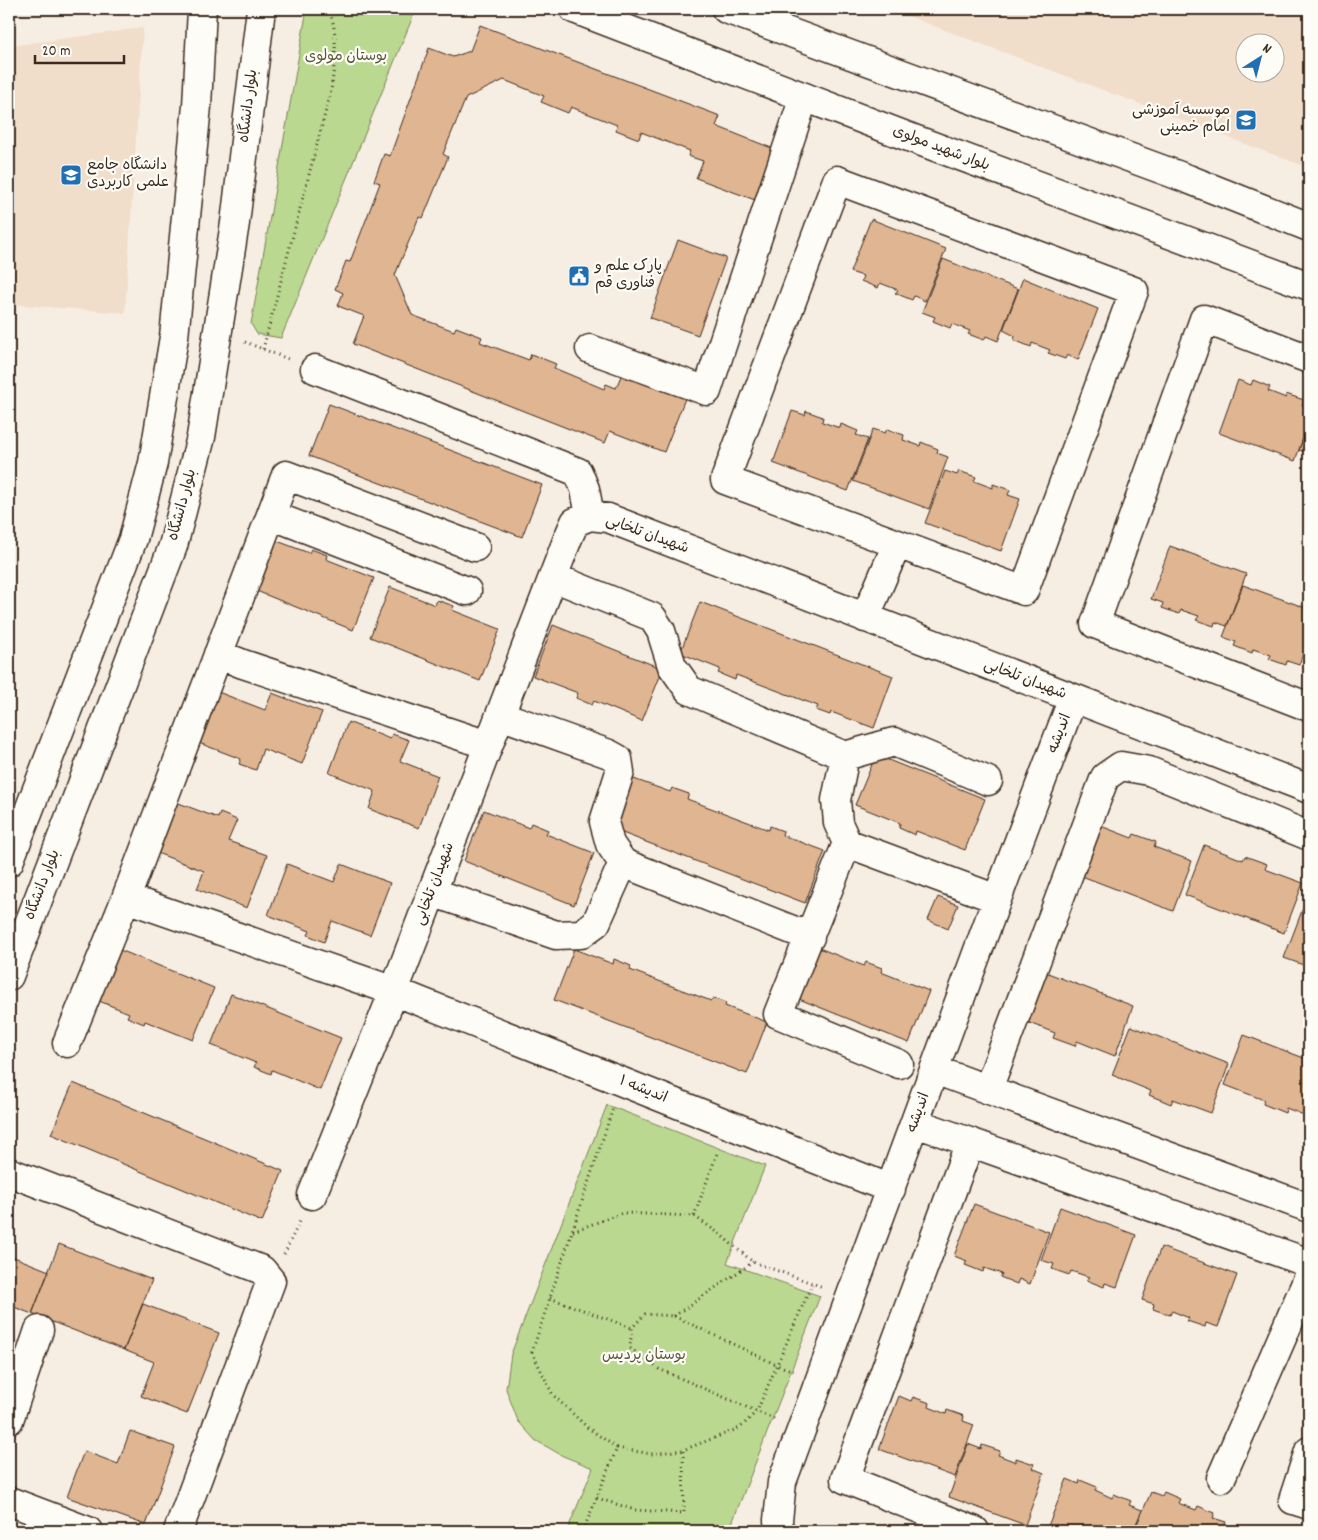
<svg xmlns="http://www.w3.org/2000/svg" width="1318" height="1540" font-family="Dekko,'Playpen Sans Arabic',sans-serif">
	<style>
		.built { fill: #f0ddca; fill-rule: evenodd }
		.green { fill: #bad890; stroke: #7a8157 }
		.building { fill: #e0b591; stroke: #3b2a1e }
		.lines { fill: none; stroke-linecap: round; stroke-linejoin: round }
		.minor-casing { stroke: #3b2a1e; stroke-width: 31 }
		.major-casing { stroke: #3b2a1e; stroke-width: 31 }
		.path { stroke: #3b2a1e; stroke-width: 3; stroke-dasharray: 1 4; stroke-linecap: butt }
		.minor { stroke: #fdfcf7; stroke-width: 28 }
		.major { stroke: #fdfcf7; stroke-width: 28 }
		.labels { text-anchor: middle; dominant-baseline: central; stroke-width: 4.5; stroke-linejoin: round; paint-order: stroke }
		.park-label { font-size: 15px; fill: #5b563a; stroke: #fdfcf7 }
		.street-label { font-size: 15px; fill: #3b2a1e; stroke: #fdfcf7 }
		.poi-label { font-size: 15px; fill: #3b2a1e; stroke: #fdfcf7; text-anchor: start }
	</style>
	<rect width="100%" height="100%" fill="#f7eee3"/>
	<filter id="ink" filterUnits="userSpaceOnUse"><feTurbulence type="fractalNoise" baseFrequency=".02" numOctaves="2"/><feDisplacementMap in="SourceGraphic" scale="10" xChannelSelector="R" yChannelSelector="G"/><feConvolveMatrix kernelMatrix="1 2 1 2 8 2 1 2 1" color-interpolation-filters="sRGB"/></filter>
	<g filter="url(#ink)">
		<path class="built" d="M889 9H1309V168ZM1246 42H1276V72H1246Z
			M143 28 125 313 9 304V46Z"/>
		<path class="green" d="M307 9H416L281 338 257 334 251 324Z
			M607 1105 765 1166 727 1263 820 1296 729 1531H567L593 1468 563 1456 535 1440 518 1421 506 1389 511 1354Z"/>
		<path class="building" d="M480 25 720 116 716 126 774 149 755 200 696 178 703 161 688 156 690 151 641 132 639 139 616 130 617 125 571 107 568 113 541 102 544 96 504 80 466 98 443 154 448 157 423 218 419 217 395 275 412 315 454 331 456 327 482 337 480 342 529 360 531 354 556 364 554 368 604 389 606 384 616 388 623 371 686 396 664 452 610 431 605 443 353 344 364 316 338 306 343 293 335 289 346 261 350 262 380 183 374 181 384 154 390 156 429 48 453 57 470 51Z
			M871 219 946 249 925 301 914 296 912 300 895 293 898 290 880 283 878 288 861 281 863 276 850 272Z
			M678 240 726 258 698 335 650 318Z
			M943 259 1018 289 998 341 986 336 984 340 968 334 970 331 952 324 950 328 933 321 935 317 922 312Z
			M1023 278 1098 309 1078 360 1067 355 1065 359 1048 353 1050 350 1032 343 1031 347 1014 340 1015 336 1003 330Z
			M1238 380 1251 385 1253 380 1270 387 1268 391 1286 398V394L1304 400 1302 405 1309 407V421L1295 461 1219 433Z
			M329 404 542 485 522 537 309 456Z
			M792 411 805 415 806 411 823 417 822 422 840 428 841 424 858 431 856 435 868 439 848 491 773 463Z
			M1309 423V454L1299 450Z
			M873 429 885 433 887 429 904 435 903 440 920 446 921 442 938 449 937 453 948 457 929 509 853 481Z
			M945 471 957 475 959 471 976 477 974 481 993 488V484L1010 490 1008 495 1020 499 1001 551 925 523Z
			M264 536 309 553 311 549 327 555 326 559 374 578 353 630 244 586Z
			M1170 546 1246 574 1227 626 1215 622 1214 626 1196 620 1199 616 1181 610 1179 614 1162 608 1163 603 1151 599Z
			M1243 585 1309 609V637L1299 665 1287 661 1286 665 1269 659 1271 655 1253 649 1252 653 1234 646 1236 642 1223 637Z
			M390 587 435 605 437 600 454 606 452 610 500 629 480 681 370 637Z
			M700 602 893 676 874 728 831 712 830 715 816 710 818 706 736 675 735 680 718 673 720 669 680 653Z
			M553 625 663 669 642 721 594 701 592 705 576 698 578 693 533 676Z
			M218 692 265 710 272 693 322 712 302 764 263 749 256 770 239 764 241 759 199 743Z
			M348 722 390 739 392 734 409 740 400 761 438 776 419 828 369 809 375 791 329 773Z
			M876 755 985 799 965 850 916 831 915 835 899 828 900 823 855 805Z
			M631 778 670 792 672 788 689 794 687 799 769 830 770 826 783 831 782 835 825 851 805 903 612 829Z
			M176 802 218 818 220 813 237 820 228 841 267 855 247 908 197 889 204 871 157 853Z
			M484 810 529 828 531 823 548 830 546 834 594 853 574 905 464 861Z
			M1093 823 1132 838 1134 834 1156 842 1154 847 1192 861 1173 911 1074 873Z
			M1204 845 1243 860 1245 856 1267 864 1265 869 1303 883 1284 933 1185 895Z
			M287 864 334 882 341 864 390 883 370 935 332 921 324 942 308 935 310 931 268 915Z
			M938 897 958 905 948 929 928 920Z
			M1303 908 1309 910V967L1284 958Z
			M105 944 214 988 193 1040 145 1021 144 1024 127 1017 129 1013 84 995Z
			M819 948 864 966 866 962 882 968 881 972 929 991 909 1043 799 999Z
			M574 949 613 964 614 959 631 966 630 970 711 1001 713 998 726 1003 725 1006 767 1022 747 1074 554 1000Z
			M1035 968 1133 1006 1115 1056 1077 1041 1075 1046 1053 1038 1055 1033 1016 1018Z
			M231 994 341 1038 320 1090 272 1070 271 1074 254 1067 256 1063 211 1045Z
			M1131 1026 1229 1064 1211 1113 1173 1099 1171 1104 1149 1095 1151 1091 1112 1075Z
			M1244 1035 1309 1060V1117L1286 1108 1285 1113 1263 1104 1264 1100 1225 1085Z
			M73 1083 283 1171 262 1222 51 1134Z
			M974 1204 1049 1232 1030 1284 1019 1279 1017 1284 1000 1277 1002 1274 984 1268 983 1272 965 1265 967 1261 954 1256Z
			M1060 1207 1136 1235 1117 1287 1105 1283 1104 1287 1086 1280 1089 1277 1071 1271 1069 1275 1052 1269 1054 1264 1041 1260Z
			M59 1244 152 1280 124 1350 32 1314Z
			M1161 1247 1237 1275 1218 1327 1206 1323 1205 1327 1187 1321 1189 1318 1172 1311 1170 1315 1153 1309 1154 1304 1142 1300Z
			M9 1255 49 1271 32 1314 9 1305Z
			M143 1304 219 1333 187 1414 141 1396 154 1362 124 1350Z
			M899 1396 911 1401 913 1397 930 1403 929 1407 946 1414 947 1410 964 1416 963 1421 974 1425 955 1477 879 1449Z
			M130 1431 175 1447 146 1525 67 1497 84 1451 118 1464Z
			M968 1444 981 1449 982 1445 1000 1451 998 1455 1016 1462V1458L1034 1464 1032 1468 1044 1473 1025 1525 949 1497Z
			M1067 1479 1079 1484 1080 1480 1097 1487 1095 1490 1112 1498 1114 1494 1131 1501 1129 1505 1142 1510 1133 1531H1046Z
			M1151 1492 1162 1496 1164 1492 1180 1499 1178 1503 1196 1510 1198 1506 1215 1513 1213 1518 1226 1522 1222 1531H1134Z"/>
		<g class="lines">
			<g class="minor-casing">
				<path id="minor" d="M837 180 1134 291 1024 591 725 480Z
					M590 349 707 391 804 97
					M1309 359 1204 319 1095 624 1309 707
					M315 369 578 472 585 489 590 516
					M271 515 467 591
					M553 577 652 617 661 631 672 666 689 690 845 756 836 800 838 823 847 843 997 899
					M865 618 897 544
					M218 654 243 664 488 745
					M500 715 609 754 618 759 620 772 604 822 610 844 623 863 810 937
					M845 756 894 742 988 781
					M847 843 778 1014 899 1064
					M432 892 556 935 581 934 596 923 623 863
					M126 898 394 991 891 1189
					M67 1043 126 898 286 475 475 547
					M935 1070 1309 1208
					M988 1089 1105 777 1121 766 1149 771 1309 836
					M916 1123 1309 1263
					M970 1142 845 1479 975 1531
					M9 1172 262 1270 271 1281 178 1531
					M312 1195 394 991 568 538 575 522 590 516 608 518 1309 789
					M9 1420 39 1330
					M1309 1451 1293 1500 1309 1505
					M1221 1478 1309 1276
					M9 1501 88 1531
					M779 1531 778 1520 782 1482 997 899 1073 698"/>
			</g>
			<g class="major-casing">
				<path id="major" d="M574 9 914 139 1309 286
					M726 9 1188 179 1309 227
					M9 862 133 539 153 463 174 337 197 106 202 9
					M9 976 173 546 201 437 235 223 261 9"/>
			</g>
			<path class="path" d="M245 342 288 359
				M263 349 331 91C334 67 340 31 328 9
				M694 1216 718 1151
				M573 1231 623 1213 694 1216 717 1232 753 1262 823 1287
				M284 1254 300 1221
				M550 1298 632 1328
				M674 1316 753 1262
				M774 1419 659 1369 630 1348 632 1328 645 1314 674 1316 777 1365 794 1371
				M617 1448 651 1454 683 1450 740 1428 757 1411 812 1284
				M597 1498 635 1510 684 1513 683 1450
				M583 1531 617 1448 588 1428 553 1395 532 1352 613 1108"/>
			<use href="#minor" class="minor"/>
			<use href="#major" class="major"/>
		</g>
	</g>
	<defs>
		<g id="university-square" transform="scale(1.125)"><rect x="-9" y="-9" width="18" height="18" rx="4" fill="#1f6fb2" stroke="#fdfcf7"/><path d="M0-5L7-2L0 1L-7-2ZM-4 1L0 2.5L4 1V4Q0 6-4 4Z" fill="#fff"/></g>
		<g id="civic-square" transform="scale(1.125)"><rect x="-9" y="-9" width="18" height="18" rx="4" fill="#1f6fb2" stroke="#fdfcf7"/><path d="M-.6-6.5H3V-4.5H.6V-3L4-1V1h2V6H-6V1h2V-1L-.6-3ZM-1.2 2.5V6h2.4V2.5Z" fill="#fff"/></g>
	</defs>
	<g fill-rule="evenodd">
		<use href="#university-square" x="1246" y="120"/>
		<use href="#university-square" x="71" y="175"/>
		<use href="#civic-square" x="579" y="276"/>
	</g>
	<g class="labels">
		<g class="park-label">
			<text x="346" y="57">بوستان مولوی</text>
			<text x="644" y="1356">بوستان پردیس</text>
		</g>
		<g class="street-label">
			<text transform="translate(249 106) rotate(-83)">بلوار دانشگاه</text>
			<text transform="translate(941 149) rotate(21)">بلوار شهید مولوی</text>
			<text transform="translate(183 505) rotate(-75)">بلوار دانشگاه</text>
			<text transform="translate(647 535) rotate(20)">شهیدان تلخابی</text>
			<text transform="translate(1025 680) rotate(21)">شهیدان تلخابی</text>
			<text transform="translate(1060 734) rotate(-69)">انديشه</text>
			<text transform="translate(435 884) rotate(-69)">شهیدان تلخابی</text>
			<text transform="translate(43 885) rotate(-69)">بلوار دانشگاه</text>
			<text transform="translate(643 1090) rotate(22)">اندیشه ۱</text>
			<text transform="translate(919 1113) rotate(-70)">انديشه</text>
		</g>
		<g class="poi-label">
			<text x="1230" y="111" text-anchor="end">موسسه آموزشی<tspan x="1230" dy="17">امام خمینی</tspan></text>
			<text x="87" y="166">دانشگاه جامع<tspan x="87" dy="17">علمی کاربردی</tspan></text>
			<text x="595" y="267">پارک علم و<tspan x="595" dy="17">فناوری قم</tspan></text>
		</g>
	</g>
	<rect width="1318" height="1540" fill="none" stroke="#fdfcf7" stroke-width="30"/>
	<rect x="15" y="15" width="1288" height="1510" fill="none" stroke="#3b2a1e" stroke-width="2" filter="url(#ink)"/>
	<g transform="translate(1260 58) rotate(36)"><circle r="24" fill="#fdfcf7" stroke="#afa8a0"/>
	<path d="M0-4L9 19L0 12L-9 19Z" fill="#1f6fb2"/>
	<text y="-8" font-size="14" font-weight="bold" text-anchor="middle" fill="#3b2a1e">N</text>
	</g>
	<path d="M35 55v8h89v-8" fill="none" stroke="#3b2a1e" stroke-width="2.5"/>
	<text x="42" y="55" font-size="15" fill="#3b2a1e" stroke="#fdfcf7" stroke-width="4" paint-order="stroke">20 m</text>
</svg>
